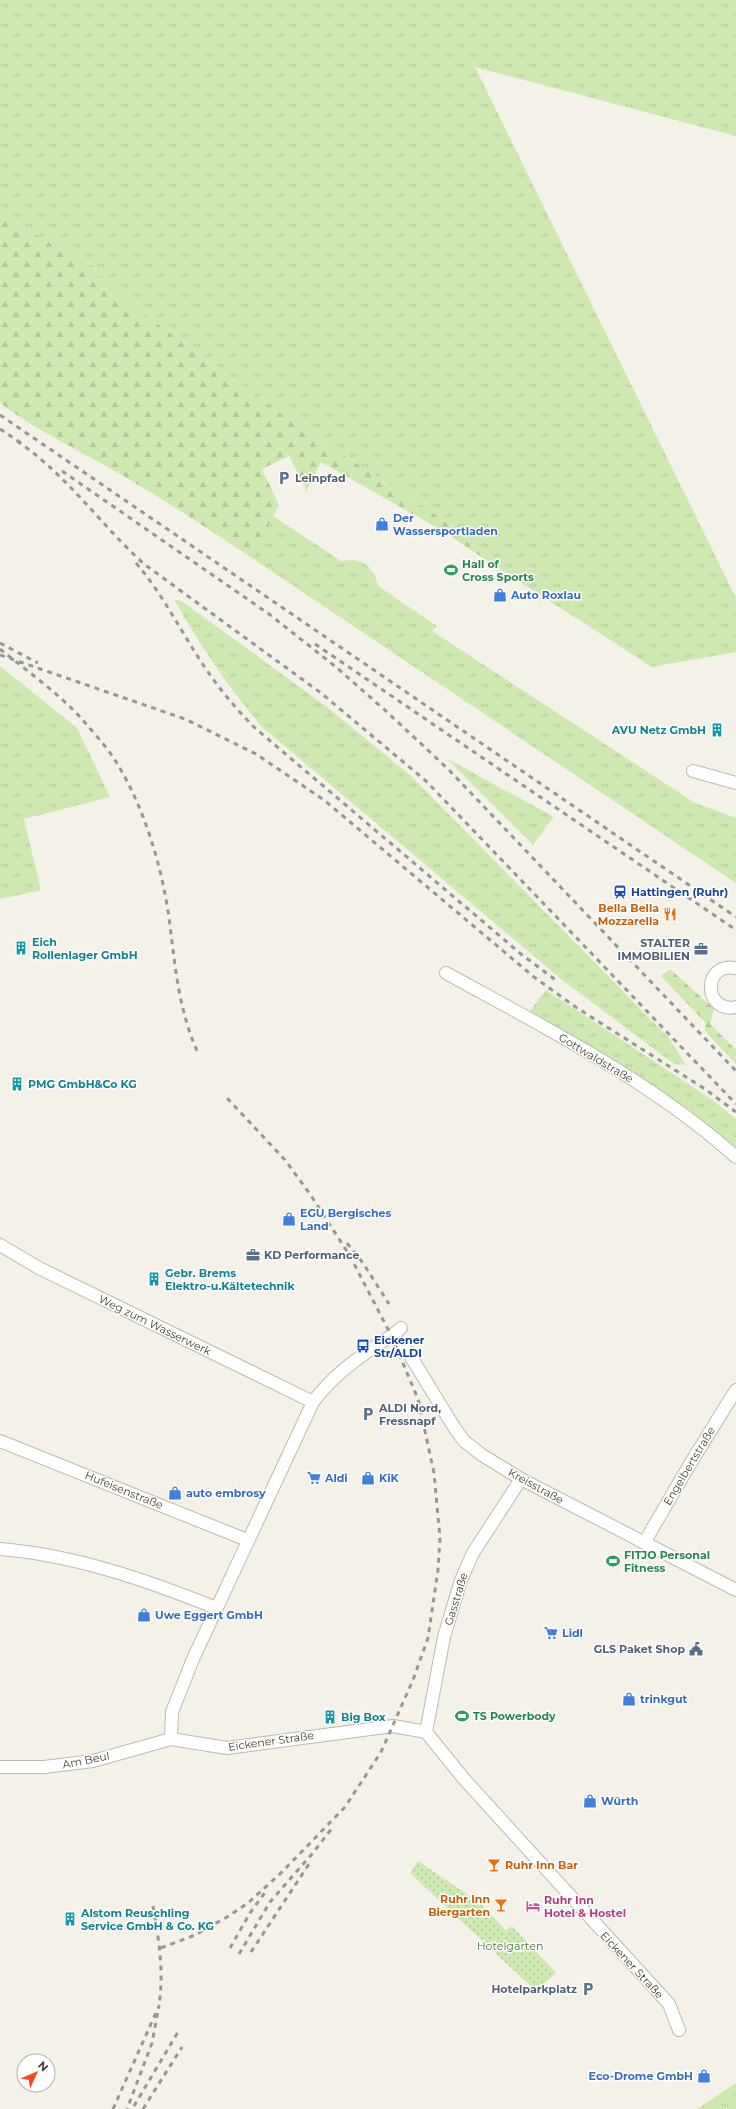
<svg xmlns="http://www.w3.org/2000/svg" width="736" height="2109" font-family="Montserrat,sans-serif">
	<style>
		.grass { fill: url(#grass-tufts) }
		.forest { fill: url(#forest-firs) }
		.park { fill: url(#park-dots) }
		.lines { fill: none; stroke-linecap: round; stroke-linejoin: round }
		.minor-casing { stroke: #bfb9ab; stroke-width: 14 }
		.minor { stroke: #fff; stroke-width: 12 }
		.rail { stroke: #979797; stroke-width: 3; stroke-dasharray: 5 5; stroke-linecap: butt }
		.labels { text-anchor: middle; dominant-baseline: central; stroke-width: 3; stroke-linejoin: round; paint-order: stroke }
		.service-label { font-size: 11px; font-weight: bold; fill: #4e5e75; stroke: #fff; text-anchor: start }
		.shop-label { font-size: 11px; font-weight: bold; fill: #366cbe; stroke: #fff; text-anchor: start }
		.leisure-label { font-size: 11px; font-weight: bold; fill: #27864d; stroke: #fff; text-anchor: start }
		.culture-label { font-size: 11px; font-weight: bold; fill: #0d838f; stroke: #fff; text-anchor: start }
		.transit-label { font-size: 11px; font-weight: bold; fill: #164399; stroke: #fff; text-anchor: start }
		.food-label { font-size: 11px; font-weight: bold; fill: #c56008; stroke: #fff; text-anchor: end }
		.street-label { font-size: 11px; fill: #474137; stroke: #fff }
		.hotel-label { font-size: 11px; font-weight: bold; fill: #b23c85; stroke: #fff; text-anchor: start }
		.park-label { font-size: 11px; fill: #44792a; stroke: #fff }
	</style>
	<defs>
		<pattern id="grass-tufts" width="24" height="20" patternUnits="userSpaceOnUse"><rect width="24" height="20" fill="#cde8b1"/><path d="M3 7l-1-3M5 7V3M7 7l1-3M15 17l-1-3M17 17v-4M19 17l1-3" fill="none" stroke="#b1c899"/></pattern>
		<pattern id="forest-firs" width="22" height="20" patternUnits="userSpaceOnUse"><rect width="22" height="20" fill="#cde8b1"/><path d="M5 1l3.5 6h-7zM16 11l3.5 6h-7z" fill="#b1c899"/></pattern>
		<pattern id="park-dots" width="8" height="8" patternUnits="userSpaceOnUse"><rect width="8" height="8" fill="#cde8b1"/><path d="M2 2h.1M6 6h.1" fill="none" stroke="#b1c899" stroke-width="1.8" stroke-linecap="round"/></pattern>
	</defs>
	<rect width="100%" height="100%" fill="#f4f1e8"/>
	<path class="grass" d="M0 0H736V136L475 67 736 598V652L652 667 495 566 450 524 291 421 133 306 91 265 0 216Z
		M273 516 341 561C363 558 373 565 378 586L437 626 432 631 695 803 736 818V883L255 560Z
		M174 599 183 602 327 707 410 775 669 1038 686 1065 674 1064 561 979 262 727C228 686 199 645 174 599Z
		M0 666 77 728 110 797 24 819 41 890 0 899Z
		M446 758 554 817V816L533 845Z
		M546 990 714 1101 736 1119V1150L578 1040 530 1011Z
		M736 2083V2109H697Z"/>
	<path class="forest" d="M0 216 91 265 133 306 291 421 450 524 495 566 443 531 321 462 306 492 305 487 289 456 262 469 279 505 273 516 255 560C208 529 162 498 113 470 75 448 35 430 0 403Z
		M670 969 714 1009 710 1024 736 1050V1064L705 1031V1022L661 976Z"/>
	<path class="park" d="M418 1861 480 1903 506 1931 512 1926 556 1973 536 1991 410 1873Z"/>
	<g class="lines">
		<g class="minor-casing">
			<path id="minor" d="M693 771 736 783
				M736 968C701 962 704 1014 736 1007
				M446 973C546 1028 651 1081 736 1157
				M0 1245 39 1268 313 1402
				M392 1337 400 1343 408 1352 454 1427 464 1441 482 1455 521 1479 736 1590
				M0 1441 247 1540
				M644 1543 690 1464 736 1390
				M0 1549C74 1555 147 1580 216 1608
				M426 1732 444 1637 461 1580 473 1553 521 1479
				M171 1739 172 1712 193 1659 313 1402C330 1379 351 1363 374 1347 384 1340 393 1336 401 1328
				M0 1767H44L93 1761 171 1739 227 1748 393 1726 426 1732 464 1779 669 2004 679 2030"/>
		</g>
		<use href="#minor" class="minor"/>
		<path class="rail" d="M0 415 736 917
			M0 429 21 443
			M17 441C67 475 100 524 144 564L321 693 426 781 736 1104
			M62 471 269 614 336 667 387 712 448 769 736 1071
			M136 563C165 597 183 636 208 672 222 692 238 711 255 728L521 954 557 981
			M0 643 38 663
			M315 644 736 930
			M0 649C27 671 57 692 81 718 92 731 106 746 115 760 143 805 160 860 168 911 175 960 177 1007 198 1053
			M0 655 185 719 256 754 324 800 534 977 577 1008 705 1089 736 1112
			M347 1243 363 1263 389 1304
			M153 1906C159 1940 164 1971 159 2006
			M161 1948 195 1935 227 1917 248 1903 283 1871 345 1807 381 1752 413 1680 428 1638 438 1570 440 1538 434 1473 418 1399 392 1337 350 1256 310 1194 285 1160 227 1098
			M230 1948 250 1913 266 1891
			M251 1952 309 1864
			M239 1954 270 1902 312 1854 333 1827
			M134 2106 178 2032
			M113 2109 159 2006 152 2043 127 2109
			M143 2109 182 2047"/>
	</g>
	<defs>
		<g id="parking-bare" transform="scale(1.08)"><path d="M-3.5-5.5H1a3.5 3.5 0 0 1 0 7H-1V5.5H-3.5ZM-1-3.4V-.6H.8a1.4 1.4 0 0 0 0-2.8Z" fill="#5c6f8a" stroke="#fff" stroke-width="2.5" paint-order="stroke"/></g>
		<g id="shop-bare" transform="scale(1.08)"><path d="M-5-2.5h2.3a2.7 3.5 0 0 1 5.4 0H5L5.5 6h-11ZM-1.5-2.5h3a1.5 2.3 0 0 0-3 0Z" fill="#3f7fe0" stroke="#fff" stroke-width="2.5" paint-order="stroke"/></g>
		<g id="stadium-bare" transform="scale(1.08)"><path d="M0-5a6.5 5 0 1 0 0 10a6.5 5 0 1 0 0-10ZM-3.5-1.8h7v3.6h-7Z" fill="#2e9e5b" stroke="#fff" stroke-width="2.5" paint-order="stroke"/></g>
		<g id="building-bare" transform="scale(1.08)"><path d="M-4-6H4V6H1V3H-1V6H-4ZM-2.5-4.3h1.7v1.8h-1.7ZM.8-4.3h1.7v1.8H.8ZM-2.5-1h1.7V.8h-1.7ZM.8-1h1.7V.8H.8Z" fill="#0f9aa8" stroke="#fff" stroke-width="2.5" paint-order="stroke"/></g>
		<g id="station-bare" transform="scale(1.08)"><path d="M-3-6H3Q5-6 5-4V2Q5 4 3 4L4.5 6H3L1.5 4h-3L-3 6H-4.5L-3 4Q-5 4-5 2V-4Q-5-6-3-6ZM-3.5-4v3h7v-3ZM-3.5 1v1.5H-2V1ZM2 1v1.5H3.5V1Z" fill="#1a4fb4" stroke="#fff" stroke-width="2.5" paint-order="stroke"/></g>
		<g id="restaurant-bare" transform="scale(1.08)"><path d="M-5-6h1v4h1v-4h1v4h1v-4h1v5L-1.5 .5V6h-2V.5L-5-1ZM5-6V6H3V1.5H1.5Q1.5-4 5-6Z" fill="#e8710a" stroke="#fff" stroke-width="2.5" paint-order="stroke"/></g>
		<g id="office-bare" transform="scale(1.08)"><path d="M-6-3h4V-5.5h4V-3h4V5H-6ZM-1-4.5V-3h2v-1.5ZM-6 0V1H6V0Z" fill="#5c6f8a" stroke="#fff" stroke-width="2.5" paint-order="stroke"/></g>
		<g id="bus-bare" transform="scale(1.08)"><path d="M-5-6H5V4H4V6H2V4H-2V6H-4V4H-5ZM-3.5-4V0h7V-4ZM-3.5 1.2v1.5H-2V1.2ZM2 1.2v1.5H3.5V1.2Z" fill="#1a4fb4" stroke="#fff" stroke-width="2.5" paint-order="stroke"/></g>
		<g id="supermarket-bare" transform="scale(1.08)"><path d="M-6-5.5h2.5l.6 2H6L4.5 2H-2.5L-4.4-4H-6ZM-1.5 3.2a1.3 1.3 0 1 0 .1 0ZM3 3.2a1.3 1.3 0 1 0 .1 0Z" fill="#3f7fe0" stroke="#fff" stroke-width="2.5" paint-order="stroke"/></g>
		<g id="civic-bare" transform="scale(1.08)"><path d="M-.6-6.5H3V-4.5H.6V-3L4-1V1h2V6H-6V1h2V-1L-.6-3ZM-1.2 2.5V6h2.4V2.5Z" fill="#5c6f8a" stroke="#fff" stroke-width="2.5" paint-order="stroke"/></g>
		<g id="bar-bare" transform="scale(1.08)"><path d="M-6-5H6L.8 .8V4.5H3.5V6h-7V4.5H-.8V.8Z" fill="#e8710a" stroke="#fff" stroke-width="2.5" paint-order="stroke"/></g>
		<g id="hotel-bare" transform="scale(1.08)"><path d="M-6-4.5h1.5V1H6V5H4.5V3h-9V5H-6ZM-4 0a1.8 1.8 0 1 1 3.6 0ZM.5 0V-2.5h3Q6-2.5 6 0Z" fill="#d1479c" stroke="#fff" stroke-width="2.5" paint-order="stroke"/></g>
	</defs>
	<g fill-rule="evenodd">
		<use href="#parking-bare" x="284" y="478"/>
		<use href="#shop-bare" x="382" y="524"/>
		<use href="#stadium-bare" x="451" y="570"/>
		<use href="#shop-bare" x="500" y="595"/>
		<use href="#building-bare" x="717" y="730"/>
		<use href="#station-bare" x="620" y="892"/>
		<use href="#restaurant-bare" x="670" y="914"/>
		<use href="#building-bare" x="21" y="948"/>
		<use href="#office-bare" x="701" y="949"/>
		<use href="#building-bare" x="17" y="1084"/>
		<use href="#shop-bare" x="289" y="1219"/>
		<use href="#office-bare" x="253" y="1255"/>
		<use href="#building-bare" x="154" y="1279"/>
		<use href="#bus-bare" x="363" y="1346"/>
		<use href="#parking-bare" x="368" y="1414"/>
		<use href="#supermarket-bare" x="314" y="1478"/>
		<use href="#shop-bare" x="368" y="1478"/>
		<use href="#shop-bare" x="175" y="1493"/>
		<use href="#stadium-bare" x="613" y="1561"/>
		<use href="#shop-bare" x="144" y="1615"/>
		<use href="#supermarket-bare" x="551" y="1633"/>
		<use href="#civic-bare" x="696" y="1649"/>
		<use href="#shop-bare" x="629" y="1699"/>
		<use href="#stadium-bare" x="462" y="1716"/>
		<use href="#building-bare" x="330" y="1717"/>
		<use href="#shop-bare" x="590" y="1801"/>
		<use href="#bar-bare" x="494" y="1865"/>
		<use href="#bar-bare" x="501" y="1905"/>
		<use href="#hotel-bare" x="533" y="1906"/>
		<use href="#building-bare" x="70" y="1919"/>
		<use href="#parking-bare" x="588" y="1989"/>
		<use href="#shop-bare" x="704" y="2076"/>
	</g>
	<g class="labels">
		<g class="service-label">
			<text x="295" y="478">Leinpfad</text>
			<text x="690" y="943" text-anchor="end">STALTER<tspan x="690" dy="13">IMMOBILIEN</tspan></text>
			<text x="264" y="1255">KD Performance</text>
			<text x="379" y="1408">ALDI Nord,<tspan x="379" dy="13">Fressnapf</tspan></text>
			<text x="685" y="1649" text-anchor="end">GLS Paket Shop</text>
			<text x="577" y="1989" text-anchor="end">Hotelparkplatz</text>
		</g>
		<g class="shop-label">
			<text x="393" y="518">Der<tspan x="393" dy="13">Wassersportladen</tspan></text>
			<text x="511" y="595">Auto Roxlau</text>
			<text x="300" y="1213">EGU Bergisches<tspan x="300" dy="13">Land</tspan></text>
			<text x="325" y="1478">Aldi</text>
			<text x="379" y="1478">KiK</text>
			<text x="186" y="1493">auto embrosy</text>
			<text x="155" y="1615">Uwe Eggert GmbH</text>
			<text x="562" y="1633">Lidl</text>
			<text x="640" y="1699">trinkgut</text>
			<text x="601" y="1801">Würth</text>
			<text x="693" y="2076" text-anchor="end">Eco-Drome GmbH</text>
		</g>
		<g class="leisure-label">
			<text x="462" y="564">Hall of<tspan x="462" dy="13">Cross Sports</tspan></text>
			<text x="624" y="1555">FITJO Personal<tspan x="624" dy="13">Fitness</tspan></text>
			<text x="473" y="1716">TS Powerbody</text>
		</g>
		<g class="culture-label">
			<text x="706" y="730" text-anchor="end">AVU Netz GmbH</text>
			<text x="32" y="942">Eich<tspan x="32" dy="13">Rollenlager GmbH</tspan></text>
			<text x="28" y="1084">PMG GmbH&amp;Co KG</text>
			<text x="165" y="1273">Gebr. Brems<tspan x="165" dy="13">Elektro-u.Kältetechnik</tspan></text>
			<text x="341" y="1717">Big Box</text>
			<text x="81" y="1913">Alstom Reuschling<tspan x="81" dy="13">Service GmbH &amp; Co. KG</tspan></text>
		</g>
		<g class="transit-label">
			<text x="631" y="892">Hattingen (Ruhr)</text>
			<text x="374" y="1340">Eickener<tspan x="374" dy="13">Str/ALDI</tspan></text>
		</g>
		<g class="food-label">
			<text x="659" y="908">Bella Bella<tspan x="659" dy="13">Mozzarella</tspan></text>
			<text x="505" y="1865" text-anchor="start">Ruhr Inn Bar</text>
			<text x="490" y="1899">Ruhr Inn<tspan x="490" dy="13">Biergarten</tspan></text>
		</g>
		<g class="street-label">
			<text transform="translate(596 1058) rotate(31)">Gottwaldstraße</text>
			<text transform="translate(155 1325) rotate(26)">Weg zum Wasserwerk</text>
			<text transform="translate(689 1466) rotate(-59)">Engelbertstraße</text>
			<text transform="translate(536 1486) rotate(29)">Kreisstraße</text>
			<text transform="translate(124 1490) rotate(22)">Hufeisenstraße</text>
			<text transform="translate(456 1599) rotate(-73)">Gasstraße</text>
			<text transform="translate(271 1741) rotate(-8)">Eickener Straße</text>
			<text transform="translate(86 1760) rotate(-11)">Am Beul</text>
			<text transform="translate(632 1965) rotate(47)">Eickener Straße</text>
		</g>
		<g class="hotel-label">
			<text x="544" y="1900">Ruhr Inn<tspan x="544" dy="13">Hotel &amp; Hostel</tspan></text>
		</g>
		<g class="park-label">
			<text x="510" y="1946">Hotelgarten</text>
		</g>
	</g>
	<g transform="translate(36 2073) rotate(46)"><circle r="19" fill="#ffffff" stroke="#b5b3af"/>
	<path d="M0-3L7 15L0 10L-7 15Z" fill="#f8461b"/>
	<text y="-6" font-size="11" font-weight="bold" text-anchor="middle" fill="#474137">N</text>
	</g>
</svg>
